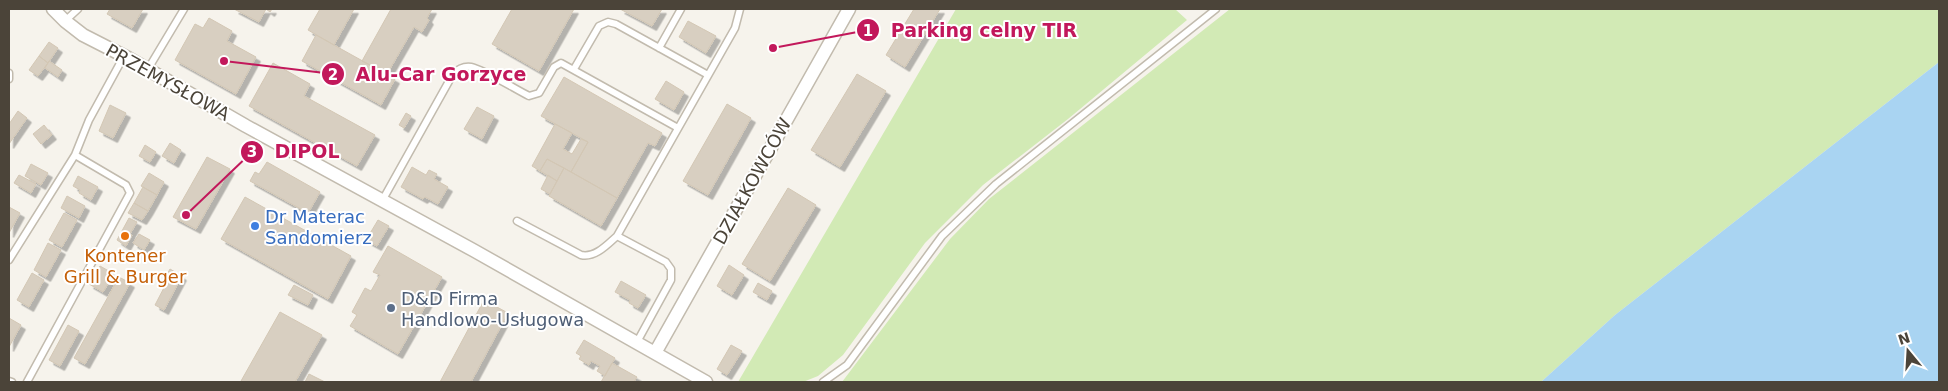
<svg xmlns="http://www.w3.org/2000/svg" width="1948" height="391" font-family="'DejaVu Sans',sans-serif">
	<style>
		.green { fill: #d2eab5 }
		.water { fill: #a9d4f2 }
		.building { fill: #d8cfc1; stroke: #d3c7b4; filter: url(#shadow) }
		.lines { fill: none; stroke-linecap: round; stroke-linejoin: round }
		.service-casing { stroke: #c2bbae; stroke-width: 9 }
		.minor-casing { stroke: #c2bbae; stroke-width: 15 }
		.service { stroke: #fff; stroke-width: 6 }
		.minor { stroke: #fff; stroke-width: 12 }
		.shop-dot { fill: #3f7fe0; stroke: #fff; stroke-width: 2 }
		.food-dot { fill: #e8710a; stroke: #fff; stroke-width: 2 }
		.service-dot { fill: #5c6f8a; stroke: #fff; stroke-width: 2 }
		.labels { text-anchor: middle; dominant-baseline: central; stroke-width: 4; stroke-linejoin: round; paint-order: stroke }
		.street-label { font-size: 18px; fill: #4b4439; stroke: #fff }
		.shop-label { font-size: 18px; fill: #366cbe; stroke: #fff; text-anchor: start }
		.food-label { font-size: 18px; fill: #c56008; stroke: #fff }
		.service-label { font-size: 18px; fill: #4e5e75; stroke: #fff; text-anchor: start }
		.leader { fill: none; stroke: #c2185b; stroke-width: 2 }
		.callout-dot { fill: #c2185b; stroke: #fff; stroke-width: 2 }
		.mark-label { font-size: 15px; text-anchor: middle; font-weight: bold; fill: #fff }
		.callout-label { font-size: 19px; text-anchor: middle; font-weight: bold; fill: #c2185b; stroke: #fff; stroke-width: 4; stroke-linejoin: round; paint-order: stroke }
	</style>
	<defs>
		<filter id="shadow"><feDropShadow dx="4.5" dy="4.5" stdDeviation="0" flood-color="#0004"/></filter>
	</defs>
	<rect width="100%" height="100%" fill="#f6f3ec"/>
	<path class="green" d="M956 9H1175L1187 20 1068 119 983 185 925 243 843 355 818 376 803 382H738Z
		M1230 9H1939V62L1615 315 1541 382H842L950 239 989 199Z"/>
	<path class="water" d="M1939 62V382H1541L1615 315Z"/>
	<path class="building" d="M110 9H143L132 28 107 14Z
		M234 9H272L270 12 266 9 259 22Z
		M320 9H354L334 45 308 30Z
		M391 9H432L427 18 429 20 422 32 414 27 387 74 362 61Z
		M512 9H574L539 71 492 44Z
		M620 9H662L652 26Z
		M914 9H940L905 67 886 55Z
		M209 18 232 31 227 41 256 57 236 94 175 60 195 24 203 28Z
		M688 21 716 36 706 53 679 37Z
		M316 35 395 79 381 105 302 61Z
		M49 42 58 48 48 63 39 56Z
		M39 56 48 63 38 76 29 70Z
		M49 61 62 70 58 77 45 68Z
		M273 63 310 84 304 96 375 135 357 166 249 106Z
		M857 74 886 91 840 167 811 150Z
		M564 77 662 133 655 146 648 143 617 198 571 172 588 142 541 116Z
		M666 81 684 92 674 110 655 99Z
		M727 104 751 118 708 195 683 181Z
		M110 105 126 113 113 138 99 131Z
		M477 107 494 116 482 139 464 129Z
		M18 111 27 118 9 144V124Z
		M406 113 411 116 404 128 399 125Z
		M555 124 572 133 563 149 572 154 581 139 588 142 571 172 547 159 540 171 532 166Z
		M44 125 52 135 41 144 33 134Z
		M170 143 181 150 174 163 162 156Z
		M145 145 156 152 150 162 139 156Z
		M207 157 230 169 196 229 173 217Z
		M547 159 564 168 557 181 540 171Z
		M267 162 320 192 308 213 250 181 255 172 259 174Z
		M31 164 48 173 41 185 25 176Z
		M412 167 426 175 429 170 437 174 434 179 448 187 438 204 425 197 423 199 401 187Z
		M564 168 617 198 601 226 549 196Z
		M149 173 164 182 157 195 141 186Z
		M19 175 36 184 31 193 14 183Z
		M548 175 557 181 550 194 541 189Z
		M78 176 98 187 91 200 79 193 80 190 73 186Z
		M143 187 157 195 148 211 134 203Z
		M788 188 816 205 770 281 742 264Z
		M67 196 85 206 79 218 61 208Z
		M245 197 351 256 328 299 221 239Z
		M134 203 148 211 142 220 128 213Z
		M9 207 20 213 9 233Z
		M64 213 77 220 62 247 49 240Z
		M129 218 137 222 130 234 132 235 126 246 117 240Z
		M378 220 389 226 377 246 366 240Z
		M139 234 150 240 144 250 133 243Z
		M48 243 61 250 46 277 34 270Z
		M388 246 442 277 398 354 350 326 357 315 352 312 365 288 371 291 380 275 373 272Z
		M729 265 744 275 732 295 717 286Z
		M100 266 114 274 103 292 89 284Z
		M170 269 182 276 164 310 155 305 168 280 165 278Z
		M32 273 44 280 29 307 17 300Z
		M119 277 130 283 85 364 74 358Z
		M621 281 646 295 638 308 629 303 630 300 615 292Z
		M758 283 772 291 767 300 753 292Z
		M294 285 313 295 308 305 288 295Z
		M484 300 508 313 471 382H440Z
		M280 312 322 335 295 382H244L241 381Z
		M9 318 21 325 9 347Z
		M68 325 79 331 60 366 49 360Z
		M584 340 615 358 605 376 597 371 600 366 591 361 589 365 579 359 581 356 576 353Z
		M731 345 742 351 727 375 717 369Z
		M612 363 637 377 634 382H601Z
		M309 374 325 382H305Z"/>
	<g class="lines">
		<g class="service-casing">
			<path id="service" d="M65 21 78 9
				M659 48 681 9
				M148 69 184 9
				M574 69 599 26 608 22 616 24 708 75
				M9 73V79
				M382 201 453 74C458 69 464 66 471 67 485 70 515 89 529 96L539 93 554 67 561 63 678 128
				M517 221 581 255C595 258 607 245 617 236
				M9 260 75 155 89 120 124 56
				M637 342 671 280V269L666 262 617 236 735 28 740 9
				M9 381 12 382
				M27 382 130 193 126 185 75 155
				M823 382 847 365 942 236 996 184 1216 9"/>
		</g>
		<g class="minor-casing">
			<path id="minor" d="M53 9 65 21 83 35 128 58 246 126 473 250 706 382
				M655 353 849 9"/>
		</g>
		<use href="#service" class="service"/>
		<use href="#minor" class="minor"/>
	</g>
	<circle class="shop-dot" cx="255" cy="226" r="5"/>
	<circle class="food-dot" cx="125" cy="236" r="5"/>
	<circle class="service-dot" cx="391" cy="308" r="5"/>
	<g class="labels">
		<g class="street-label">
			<text transform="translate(168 82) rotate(29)">PRZEMYSŁOWA</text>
			<text transform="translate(752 181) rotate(-61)">DZIAŁKOWCÓW</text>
		</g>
		<g class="shop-label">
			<text x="265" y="216">Dr Materac<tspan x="265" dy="21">Sandomierz</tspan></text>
		</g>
		<g class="food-label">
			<text x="125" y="255">Kontener<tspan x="125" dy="21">Grill &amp; Burger</tspan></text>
		</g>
		<g class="service-label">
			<text x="401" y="298">D&amp;D Firma<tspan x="401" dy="21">Handlowo-Usługowa</tspan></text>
		</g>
	</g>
	<path class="leader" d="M773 48L868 30M224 61L333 74M186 215L252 152"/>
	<g class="callout-dot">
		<circle cx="773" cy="48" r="5"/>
		<circle cx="224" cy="61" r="5"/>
		<circle cx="186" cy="215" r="5"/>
		<circle cx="868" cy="30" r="12"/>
		<circle cx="333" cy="74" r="12"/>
		<circle cx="252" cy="152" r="12"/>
	</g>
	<g class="mark-label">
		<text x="868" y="36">1</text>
		<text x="333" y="80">2</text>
		<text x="252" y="157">3</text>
	</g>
	<g class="callout-label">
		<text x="984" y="37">Parking celny TIR</text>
		<text x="441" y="81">Alu-Car Gorzyce</text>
		<text x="307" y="158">DIPOL</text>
	</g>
	<rect width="1948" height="391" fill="none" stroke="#4b4439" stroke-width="20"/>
	<g transform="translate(1908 351) rotate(342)" stroke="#ffffff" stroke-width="4" paint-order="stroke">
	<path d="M0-4L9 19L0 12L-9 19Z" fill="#4b4439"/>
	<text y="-8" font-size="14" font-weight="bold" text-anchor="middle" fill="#4b4439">N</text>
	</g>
</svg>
